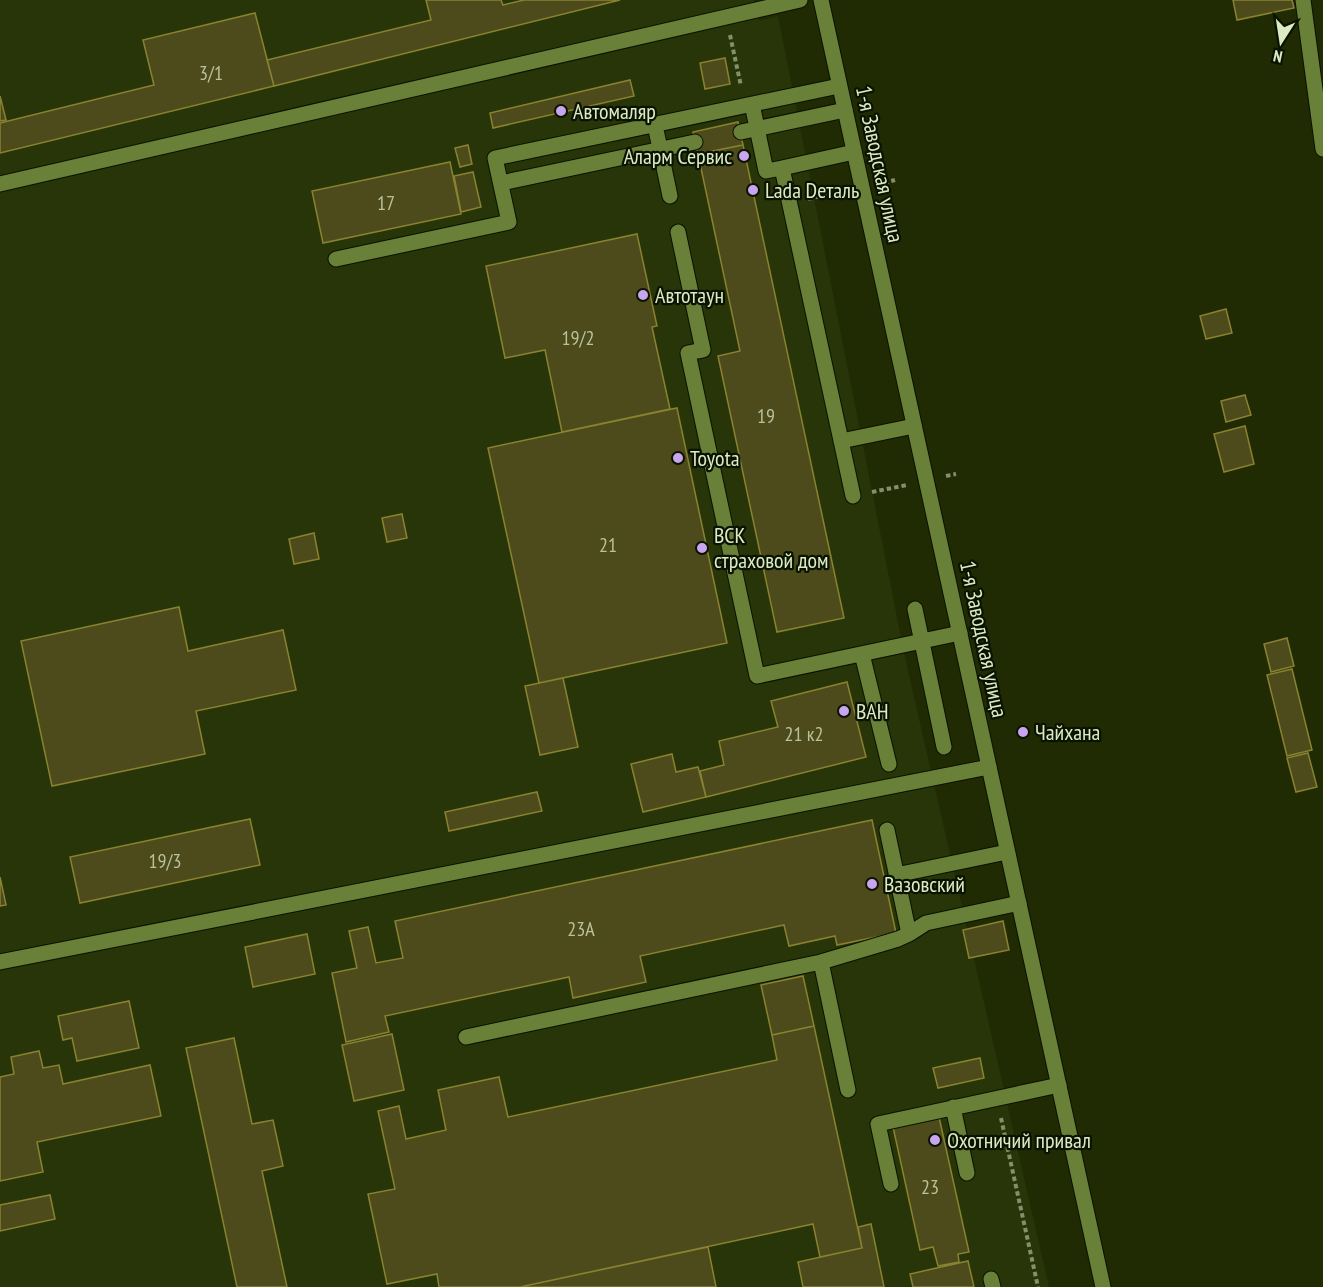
<svg xmlns="http://www.w3.org/2000/svg" width="1323" height="1287" font-family="'PT Sans Narrow',sans-serif">
	<style>
		.built { fill: #283508 }
		.building { fill: #4d4a1c; stroke: #898330; stroke-width: 1.5 }
		.lines { fill: none; stroke-linecap: round; stroke-linejoin: round }
		.service-casing { stroke: #0b1200; stroke-width: 17 }
		.minor-casing { stroke: #0b1200; stroke-width: 17 }
		.secondary-casing { stroke: #0b1200; stroke-width: 17 }
		.path { stroke: #83906a; stroke-width: 4; stroke-dasharray: 4.5 3; stroke-linecap: butt }
		.service { stroke: #688037; stroke-width: 15 }
		.minor { stroke: #688037; stroke-width: 15 }
		.secondary { stroke: #688037; stroke-width: 15 }
		.poi-dot { fill: #c7a6ef; stroke: #0a1300; stroke-width: 2 }
		.labels { text-anchor: middle; dominant-baseline: central; stroke-width: 4.5; stroke-linejoin: round; paint-order: stroke }
		.number-label { font-size: 20px; fill: #b8c29b }
		.poi-label { font-size: 22px; fill: #dceac5; stroke: #0a1300; text-anchor: start }
		.street-label { font-size: 22px; fill: #dceac5; stroke: #0a1300 }
	</style>
	<rect width="100%" height="100%" fill="#202b04"/>
	<path class="built" d="M0 0H754L759 21 778 16 904 653 1049 1287H0Z"/>
	<path class="building" d="M426 0H501L503 5 524 0H620L274 86 267 60 431 20Z
		M1233 0H1292L1294 8 1237 20Z
		M255 13 274 86 0 153V123L154 85 143 40Z
		M725 58 730 84 705 89 700 63Z
		M630 80 634 96 493 128 490 113Z
		M0 96 6 120 0 121Z
		M738 122 743 145 698 154 693 132Z
		M468 145 472 164 460 167 455 148Z
		M743 145 844 618 777 632 718 356 740 351 698 154Z
		M450 162 461 214 323 243 312 191Z
		M473 172 481 207 461 212 454 176Z
		M637 234 657 326 652 327 670 409 562 432 545 350 505 358 486 266Z
		M1226 309 1232 333 1206 339 1200 316Z
		M1245 395 1251 415 1226 422 1221 401Z
		M677 408 727 643 539 683 488 448Z
		M1245 426 1254 464 1224 472 1214 434Z
		M402 514 407 538 387 542 382 518Z
		M314 533 319 559 294 564 289 539Z
		M179 607 188 651 283 630 296 690 196 711 205 754 52 786 21 641Z
		M1287 638 1294 666 1271 672 1264 644Z
		M1292 669 1312 750 1287 756 1267 675Z
		M563 678 578 747 540 755 525 686Z
		M847 682 866 757 706 797 700 771 724 765 719 741 778 727 771 701Z
		M1308 753 1317 787 1296 792 1287 758Z
		M672 754 676 772 698 767 706 797 643 812 631 764Z
		M537 792 542 811 449 831 445 812Z
		M250 819 260 865 80 903 70 857Z
		M872 820 896 933 837 945 835 936 789 946 784 925 640 956 646 982 573 998 569 977 385 1016 389 1032 346 1042 332 973 357 968 349 931 368 927 376 963 403 958 395 921Z
		M0 877 6 905 0 906Z
		M1003 921 1009 950 969 958 963 930Z
		M307 934 315 974 253 987 245 947Z
		M803 976 814 1026 772 1035 761 985Z
		M129 1001 139 1048 77 1061 72 1038 63 1040 58 1016Z
		M814 1026 862 1248 820 1257 813 1224 520 1287H439L437 1274 387 1284 368 1194 395 1189 378 1111 399 1106 406 1139 446 1130 438 1090 499 1077 508 1117 777 1060 772 1035Z
		M392 1034 404 1090 354 1101 342 1045Z
		M234 1038 252 1124 273 1120 283 1166 262 1171 287 1287H237L186 1048Z
		M39 1051 43 1068 59 1065 63 1084 150 1065 161 1116 37 1142 43 1172 0 1181V1077L14 1074 11 1057Z
		M980 1058 984 1078 938 1088 933 1068Z
		M939 1117 969 1252 958 1254 959 1262 938 1266 933 1247 920 1250 893 1127Z
		M50 1195 55 1219 0 1231V1205Z
		M871 1224 884 1287H803L798 1262 862 1248 858 1227Z
		M708 1247 716 1287H520Z
		M968 1261 974 1287H913L910 1274Z"/>
	<g class="lines">
		<g class="service-casing">
			<path id="service" d="M1303 0 1323 149
				M752 104 766 171 782 168
				M655 125 670 196
				M741 132 845 110
				M501 183 695 142
				M678 232 703 350 688 353 757 676 960 633
				M336 259 509 222 495 158 839 86
				M841 441 914 426
				M853 496 782 168 854 152
				M915 609 944 747
				M862 654 889 764
				M887 830 909 934
				M896 875 1007 852
				M821 962 848 1090
				M466 1037 821 962 898 939 909 934 926 923 1019 903
				M953 1107 967 1173
				M891 1184 878 1124 1059 1085
				M991 1279 993 1287"/>
		</g>
		<g class="minor-casing">
			<path id="minor" d="M0 184 800 0
				M0 962 989 767"/>
		</g>
		<g class="secondary-casing">
			<path id="secondary" d="M821 0 1103 1287"/>
		</g>
		<path class="path" d="M730 35 741 86
			M884 183 895 180
			M808 199 844 191
			M946 476 956 474
			M872 492 907 485
			M1001 1118 1038 1287"/>
		<use href="#service" class="service"/>
		<use href="#minor" class="minor"/>
		<use href="#secondary" class="secondary"/>
	</g>
	<g class="poi-dot">
		<circle cx="561" cy="111" r="6"/>
		<circle cx="744" cy="156" r="6"/>
		<circle cx="753" cy="190" r="6"/>
		<circle cx="643" cy="295" r="6"/>
		<circle cx="678" cy="458" r="6"/>
		<circle cx="702" cy="548" r="6"/>
		<circle cx="844" cy="711" r="6"/>
		<circle cx="1023" cy="732" r="6"/>
		<circle cx="872" cy="884" r="6"/>
		<circle cx="935" cy="1140" r="6"/>
	</g>
	<g class="labels">
		<g class="number-label">
			<text x="211" y="73">3/1</text>
			<text x="386" y="203">17</text>
			<text x="578" y="338">19/2</text>
			<text x="766" y="416">19</text>
			<text x="608" y="545">21</text>
			<text x="804" y="734">21 к2</text>
			<text x="165" y="861">19/3</text>
			<text x="581" y="929">23А</text>
			<text x="930" y="1187">23</text>
		</g>
		<g class="poi-label">
			<text x="573" y="111">Автомаляр</text>
			<text x="732" y="156" text-anchor="end">Аларм Сервис</text>
			<text x="765" y="190">Lada Dеталь</text>
			<text x="655" y="295">Автотаун</text>
			<text x="690" y="458">Toyota</text>
			<text x="714" y="535">ВСК<tspan x="714" dy="25">страховой дом</tspan></text>
			<text x="856" y="711">ВАН</text>
			<text x="1035" y="732">Чайхана</text>
			<text x="884" y="884">Вазовский</text>
			<text x="947" y="1140">Охотничий привал</text>
		</g>
		<g class="street-label">
			<text transform="translate(880 164) rotate(78)">1-я Заводская улица</text>
			<text transform="translate(984 639) rotate(78)">1-я Заводская улица</text>
		</g>
	</g>
	<g transform="translate(1281 42) rotate(192)" stroke="#0a1300" stroke-width="4.5" paint-order="stroke">
	<path d="M0-4.5L10 22L0 15L-10 22Z" fill="#dceac5"/>
	<text y="-9" font-size="16" font-weight="bold" text-anchor="middle" fill="#dceac5">N</text>
	</g>
</svg>
